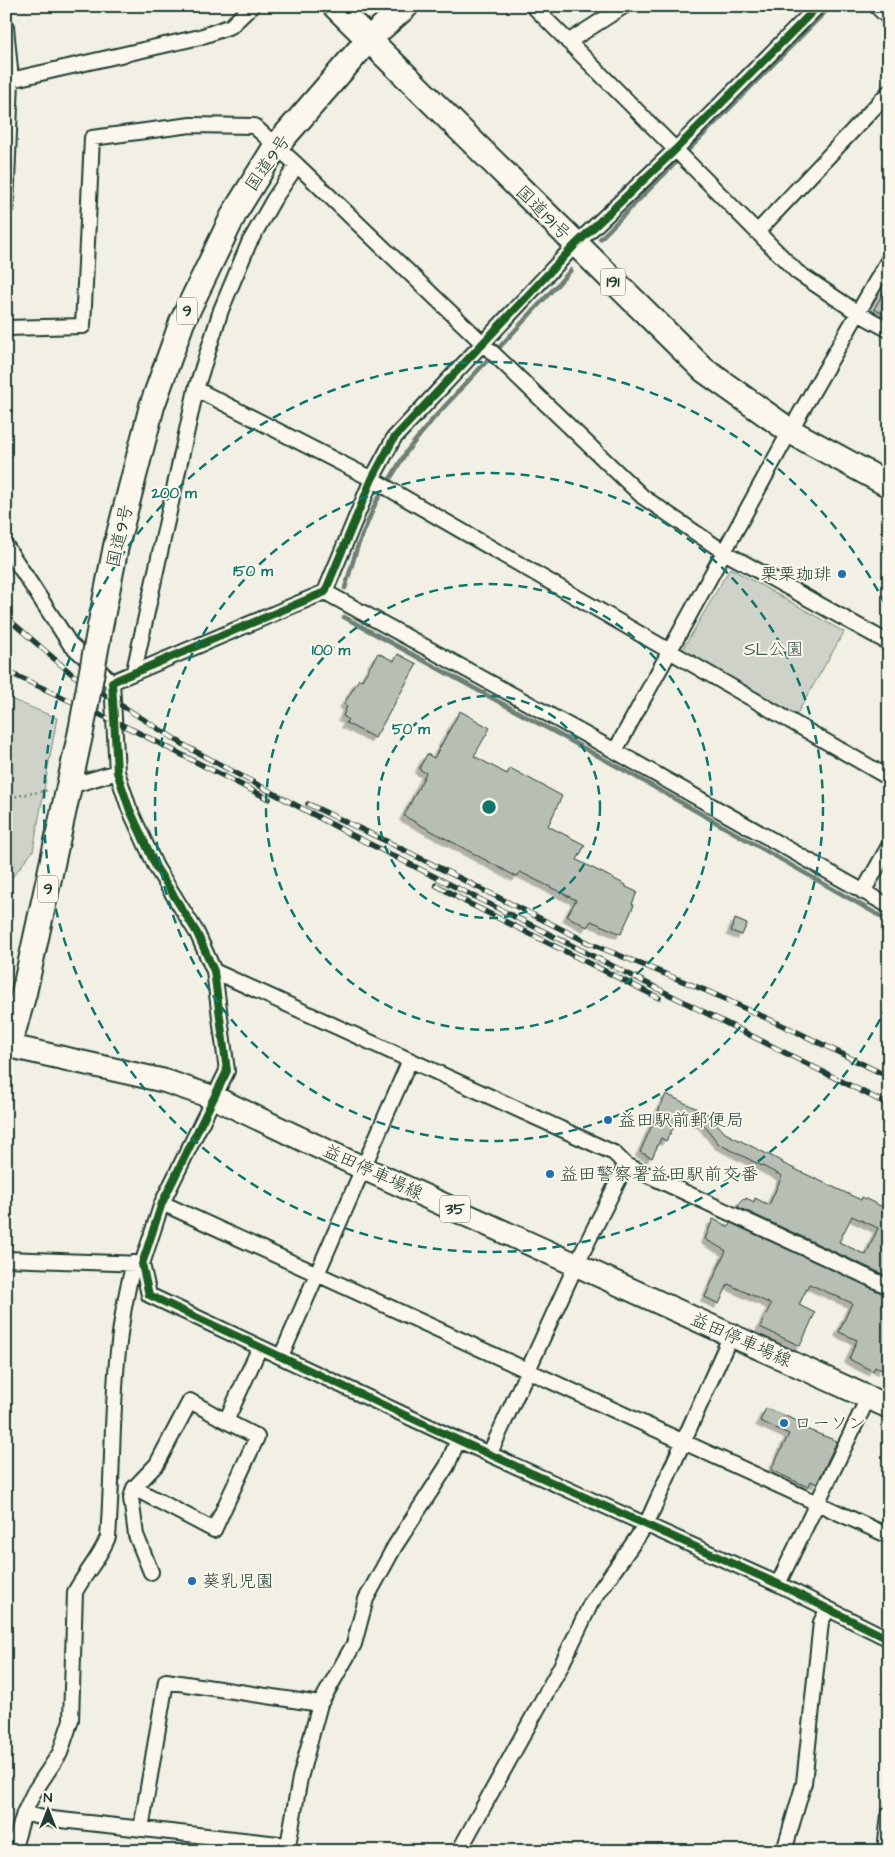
<svg xmlns="http://www.w3.org/2000/svg" width="895" height="1857" font-family="'Architects Daughter','Klee One',sans-serif">
	<style>
		.green { fill: #cfd2c8; stroke: #77887e }
		.lines { fill: none; stroke-linecap: round; stroke-linejoin: round }
		.stream { stroke: #6e7f75; stroke-width: 4.5 }
		.building { fill: #b7beb3; stroke: #1f3d34; fill-rule: evenodd; filter: url(#shadow) }
		.minor-casing { stroke: #1f3d34; stroke-width: 18 }
		.primary-casing { stroke: #1f3d34; stroke-width: 26 }
		.trunk-casing { stroke: #1f3d34; stroke-width: 28 }
		.path { stroke: #1f3d34; stroke-width: 2.5; stroke-dasharray: 1 4; stroke-linecap: butt }
		.minor { stroke: #fbf7ec; stroke-width: 14 }
		.primary { stroke: #fbf7ec; stroke-width: 22 }
		.trunk { stroke: #fbf7ec; stroke-width: 24 }
		.rail-casing { stroke: #1f3d34; stroke-width: 5.5 }
		.rail { stroke: #fbf7ec; stroke-width: 4; stroke-dasharray: 11; stroke-linecap: butt }
		.trunk-bridge-casing { stroke: #1f3d34; stroke-width: 28; stroke-linecap: butt }
		.trunk-bridge { stroke: #fbf7ec; stroke-width: 24 }
		.cycleway-casing { stroke: #fbf7ec; stroke-width: 11 }
		.cycleway { stroke: #1b5e20; stroke-width: 8 }
		.ring { fill: none; stroke: #0f766e; stroke-width: 2.5; stroke-dasharray: 9 6 }
		.poi-dot { fill: #1f6fb2; stroke: #fbf7ec; stroke-width: 2 }
		.labels { text-anchor: middle; dominant-baseline: central; stroke-width: 4; stroke-linejoin: round; paint-order: stroke }
		.shield { fill: #fbf7ec; stroke: #61756b; stroke-width: 1 }
		.shield-label { font-size: 16px; font-weight: bold; fill: #1f3d34 }
		.street-label { font-size: 18px; fill: #1f3d34; stroke: #fbf7ec }
		.poi-label { font-size: 18px; fill: #1f3d34; stroke: #fbf7ec; text-anchor: start }
		.park-label { font-size: 18px; fill: #425b52; stroke: #fbf7ec }
		.centre { fill: #0f766e; stroke: #fbf7ec; stroke-width: 2.5 }
		.ring-label { font-size: 15px; text-anchor: middle; font-weight: bold; fill: #0f766e; stroke: #fbf7ec; stroke-width: 4; stroke-linejoin: round; paint-order: stroke }
	</style>
	<defs>
		<filter id="shadow"><feDropShadow dx="-4.5" dy="4.5" stdDeviation="0" flood-color="#0004"/></filter>
	</defs>
	<rect width="100%" height="100%" fill="#f2f0e5"/>
	<filter id="ink" filterUnits="userSpaceOnUse"><feTurbulence type="fractalNoise" baseFrequency=".02" numOctaves="2"/><feDisplacementMap in="SourceGraphic" scale="10" xChannelSelector="R" yChannelSelector="G"/><feConvolveMatrix kernelMatrix="1 2 1 2 8 2 1 2 1" color-interpolation-filters="sRGB"/></filter>
	<g filter="url(#ink)">
		<path class="green" d="M730 568 844 632 794 719 680 654Z
			M6 697 57 718 33 851 6 885Z"/>
		<g class="lines">
			<path class="stream" d="M600 239 831 6
				M345 588 357 548 376 502 407 451 433 419 571 270
				M344 617 631 774 889 921"/>
		</g>
		<path class="building" d="M889 283V317L874 309Z
			M378 653 394 661 398 654 417 664 375 738 346 723 348 719 343 716 347 706 344 704 359 679 362 680Z
			M460 711 490 728 474 756 507 774 510 768 562 796 548 826 585 845 577 860 626 885V887L637 892 632 904 634 905 621 934 591 921 587 927 567 916 576 900 520 872 517 877 404 816 426 773 419 769 427 754 434 758Z
			M735 919 747 924 742 935 731 931Z
			M666 1094 708 1114 725 1133 783 1162 782 1163 861 1200 862 1197 887 1209 889 1205V1277L738 1207 742 1199 745 1200 746 1198 754 1202 755 1198 769 1205 782 1176 719 1144 703 1124 681 1114 666 1141 661 1138 652 1158 640 1152ZM852 1216 878 1228 866 1255 839 1242Z
			M713 1219 729 1227 731 1223 889 1296V1355L882 1370 875 1367 873 1371 849 1359 857 1340 839 1332 852 1303 809 1284 799 1305 815 1313 800 1346 760 1327 771 1304 728 1284 719 1304 705 1297 726 1251 705 1239Z
			M766 1408 807 1425 806 1429 837 1441 817 1484 811 1481 808 1487 771 1470 789 1434 760 1421Z"/>
		<g class="lines">
			<g class="minor-casing">
				<path id="minor" d="M533 6 797 272 858 313 889 330
					M818 6 675 150 575 245 394 438 372 479 325 592 112 682 117 772 129 808 156 867 197 933 214 971 227 1071 162 1203 142 1264 149 1295 458 1440 778 1584 889 1639
					M876 6 889 18
					M6 27 11 80 6 207
					M568 42 624 6
					M6 81 200 37 231 26 252 6
					M757 232 889 92
					M6 328 83 326 92 138 191 125 254 126 297 165 643 497 724 552 889 643
					M196 389 372 479 889 778
					M6 546 70 644 112 682
					M325 592 615 751 889 906
					M134 671 196 389 221 310 249 243 274 199 297 165
					M615 751 790 431 889 259
					M70 786 117 772
					M863 892 889 846
					M214 971 614 1153 626 1165 889 1287
					M162 1203 889 1536
					M6 1259 142 1264
					M281 1357 410 1060
					M490 1453 576 1265 626 1165
					M134 1488 214 1530 257 1437 226 1421 260 1347
					M151 1572 136 1535 131 1498 134 1488 157 1464 190 1401 226 1421
					M778 1584 868 1398
					M24 1813 43 1818 288 1845 293 1850
					M141 1829 166 1681 320 1704
					M13 1851 24 1813 34 1792 60 1753 71 1720 75 1592C85 1573 100 1558 108 1537 115 1446 109 1352 134 1263
					M287 1851 300 1778 320 1704 354 1644 366 1599 395 1546 447 1466 458 1440
					M459 1851 561 1666 591 1603 646 1525 731 1335
					M784 1851 804 1783 821 1622 828 1609
					M885 1851 889 1814"/>
			</g>
			<g class="primary-casing">
				<path id="primary" d="M9 1046 165 1081 215 1098 363 1168 889 1407"/>
			</g>
			<g class="trunk-casing">
				<path id="trunk" d="M335 6 704 370 790 431 889 485
					M100 627 116 546 152 406 182 322 235 212 276 146 369 39 406 6
					M6 1046H9L24 993 81 731"/>
			</g>
			<path class="path" d="M6 798 49 790"/>
			<use href="#minor" class="minor"/>
			<use href="#primary" class="primary"/>
			<use href="#trunk" class="trunk"/>
			<g class="rail-casing">
				<path id="rail" d="M6 617 73 675 189 748 348 833 889 1105
					M6 671 135 731 269 799
					M308 804 386 841 589 943 707 991 797 1032 889 1077
					M436 885 466 902 659 998"/>
			</g>
			<use href="#rail" class="rail"/>
			<g class="trunk-bridge-casing">
				<path id="trunk-bridge" d="M81 731 100 627"/>
			</g>
			<use href="#trunk-bridge" class="trunk-bridge"/>
			<g class="cycleway-casing">
				<path id="cycleway" d="M818 6 675 150 575 245 394 438 372 479 325 592 112 682 117 772 129 808 156 867 197 933 214 971 227 1071 162 1203 142 1264 149 1295 458 1440 778 1584 889 1639"/>
			</g>
			<use href="#cycleway" class="cycleway"/>
		</g>
	</g>
	<g class="ring">
		<circle cx="489" cy="807" r="111"/>
		<circle cx="489" cy="807" r="223"/>
		<circle cx="489" cy="807" r="334"/>
		<path d="M887 1006A445 445 0 1 1 887 608"/>
	</g>
	<g class="poi-dot">
		<circle cx="842" cy="574" r="5"/>
		<circle cx="608" cy="1120" r="5"/>
		<circle cx="550" cy="1174" r="5"/>
		<circle cx="784" cy="1423" r="5"/>
		<circle cx="192" cy="1581" r="5"/>
	</g>
	<g class="labels">
		<g class="shield">
			<rect x="600.5" y="268.5" width="25" height="27" rx="4"/>
			<rect x="177" y="297.5" width="20" height="27" rx="4"/>
			<rect x="38" y="875.5" width="20" height="27" rx="4"/>
			<rect x="440" y="1195.5" width="30" height="27" rx="4"/>
		</g>
		<g class="shield-label">
			<text x="613" y="282">191</text>
			<text x="187" y="311">9</text>
			<text x="48" y="889">9</text>
			<text x="455" y="1209">35</text>
		</g>
		<g class="street-label">
			<text transform="translate(268 163) rotate(-55)">国道9号</text>
			<text transform="translate(543 213) rotate(45)">国道191号</text>
			<text transform="translate(120 536) rotate(-77)">国道9号</text>
			<text transform="translate(373 1172) rotate(25)">益田停車場線</text>
			<text transform="translate(741 1340) rotate(24)">益田停車場線</text>
		</g>
		<g class="poi-label">
			<text x="832" y="574" text-anchor="end">栗栗珈琲</text>
			<text x="618" y="1120">益田駅前郵便局</text>
			<text x="560" y="1174">益田警察署益田駅前交番</text>
			<text x="794" y="1423">ローソン</text>
			<text x="202" y="1581">葵乳児園</text>
		</g>
		<g class="park-label">
			<text x="774" y="649">SL公園</text>
		</g>
	</g>
	<circle cx="489" cy="807" r="8" class="centre"/>
	<g class="ring-label">
		<text x="174" y="498">200 m</text>
		<text x="253" y="576">150 m</text>
		<text x="331" y="655">100 m</text>
		<text x="411" y="734">50 m</text>
	</g>
	<rect width="895" height="1857" fill="none" stroke="#fbf7ec" stroke-width="25"/>
	<rect x="12" y="12" width="870" height="1832" fill="none" stroke="#1f3d34" stroke-width="2" filter="url(#ink)"/>
	<g transform="translate(48 1810)" stroke="#fbf7ec" stroke-width="4" paint-order="stroke">
	<path d="M0-4L9 19L0 12L-9 19Z" fill="#1f3d34"/>
	<text y="-8" font-size="14" font-weight="bold" text-anchor="middle" fill="#1f3d34">N</text>
	</g>
</svg>
